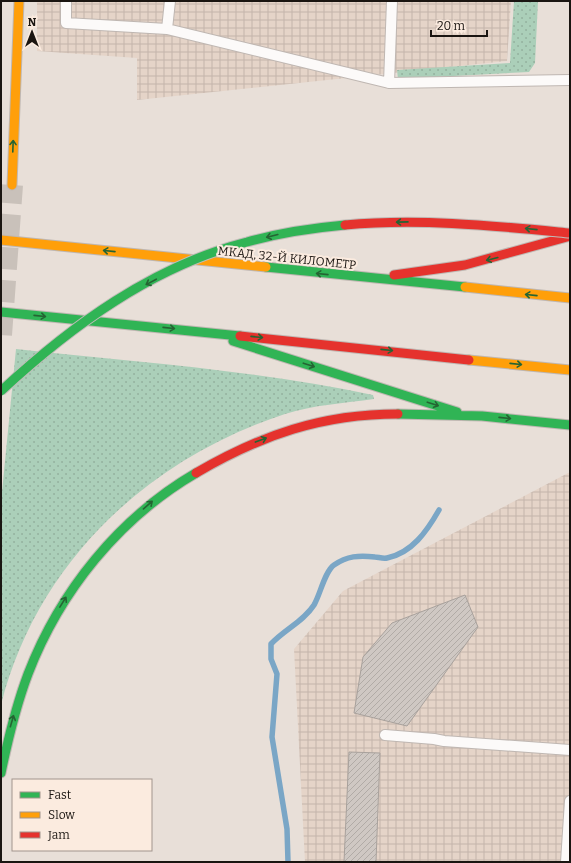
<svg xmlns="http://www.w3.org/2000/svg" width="571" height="863" font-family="Bitter,serif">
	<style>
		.industrial { fill: url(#industrial-grid) }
		.grass { fill: url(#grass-dots) }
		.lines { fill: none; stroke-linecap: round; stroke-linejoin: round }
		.stream { stroke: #7aa6c6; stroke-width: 5.5 }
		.building { fill: url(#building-hatch); stroke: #a8a19c }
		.primary-tunnel { stroke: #c9c1ba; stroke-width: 22; stroke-dasharray: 22 11; stroke-linecap: butt }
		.lane-casing { stroke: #bfb7b2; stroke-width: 12 }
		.fast-casing { stroke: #bfb7b2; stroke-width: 11 }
		.slow-casing { stroke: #bfb7b2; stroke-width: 11 }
		.jam-casing { stroke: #bfb7b2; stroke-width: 11 }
		.lane { stroke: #fcfaf9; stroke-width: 10 }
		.fast { stroke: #30b455; stroke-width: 9 }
		.slow { stroke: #ff9f0a; stroke-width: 9 }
		.jam { stroke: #e5322d; stroke-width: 9 }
		.fast-bridge-casing { stroke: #c0bcb8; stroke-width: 11; stroke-linecap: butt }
		.jam-bridge-casing { stroke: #c0bcb8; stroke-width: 11; stroke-linecap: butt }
		.fast-bridge { stroke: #30b455; stroke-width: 9 }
		.jam-bridge { stroke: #e5322d; stroke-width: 9 }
		.oneway { stroke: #256433 }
		.labels { text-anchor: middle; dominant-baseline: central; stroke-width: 4; stroke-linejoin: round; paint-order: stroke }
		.street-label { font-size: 12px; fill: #1a1511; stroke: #fbebdf }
	</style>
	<defs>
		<pattern id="industrial-grid" width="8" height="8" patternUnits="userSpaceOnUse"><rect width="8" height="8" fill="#e5d4c8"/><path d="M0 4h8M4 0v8" fill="none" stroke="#c4b5ab"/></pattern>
		<pattern id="grass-dots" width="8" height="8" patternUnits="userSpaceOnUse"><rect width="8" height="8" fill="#abcfb9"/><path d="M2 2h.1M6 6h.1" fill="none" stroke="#93b19e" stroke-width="1.8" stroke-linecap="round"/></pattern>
		<pattern id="building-hatch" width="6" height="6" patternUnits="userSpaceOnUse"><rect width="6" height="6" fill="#cfc8c3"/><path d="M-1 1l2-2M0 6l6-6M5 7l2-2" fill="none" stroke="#b1aba6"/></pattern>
	</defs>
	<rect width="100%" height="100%" fill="#e8dfd8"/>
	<path class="industrial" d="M37 1H511L507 61 137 100V58L37 51Z
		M570 472V862H305L294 649 343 591Z"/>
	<path class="grass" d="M514 1H538L535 63 529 72 398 79 397 70 510 63Z
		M16 349C135 362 256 370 373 395L374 399C345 403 313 405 285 414 148 459 37 562 1 705V502Z"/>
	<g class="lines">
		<path class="stream" d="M288 862 287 829 272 737 277 674 271 659V644C285 629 303 622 314 605 320 595 325 571 334 565 347 556 359 555 375 557 378 557 383 559 387 558 412 553 427 531 439 510"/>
	</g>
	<path class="building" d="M465 595 478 627 407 726 354 713 363 657 392 623Z
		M349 752 380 753 376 862H344Z"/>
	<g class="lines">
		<path class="primary-tunnel" d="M1 335 12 185"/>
		<g class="lane-casing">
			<path id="lane" d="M66 1V23L167 29 389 83 570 80
				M167 29 170 1
				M389 83 392 1
				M385 735 434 739 444 741 570 750
				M566 862 570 801"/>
		</g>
		<g class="fast-casing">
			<path id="fast" d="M266 267 465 287
				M1 312 240 336
				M233 341 457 412
				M398 414 482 416 570 425
				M1 773C8 739 16 706 28 674 60 591 119 518 196 473"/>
		</g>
		<g class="slow-casing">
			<path id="slow" d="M12 185 19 1
				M1 240 266 267
				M465 287 570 298
				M469 360 570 370"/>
		</g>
		<g class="jam-casing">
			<path id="jam" d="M394 275 465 265 570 236
				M240 336 469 360
				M196 473C261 435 322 414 398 414"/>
		</g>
		<use href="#lane" class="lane"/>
		<use href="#fast" class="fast"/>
		<use href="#slow" class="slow"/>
		<use href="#jam" class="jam"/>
		<g class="fast-bridge-casing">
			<path id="fast-bridge" d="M1 391C71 326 153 266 247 242 279 233 312 228 345 225"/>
		</g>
		<g class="jam-bridge-casing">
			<path id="jam-bridge" d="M345 225C420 218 496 226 570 233"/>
		</g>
		<use href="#fast-bridge" class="fast-bridge"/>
		<use href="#jam-bridge" class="jam-bridge"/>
	</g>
	<defs><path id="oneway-shaft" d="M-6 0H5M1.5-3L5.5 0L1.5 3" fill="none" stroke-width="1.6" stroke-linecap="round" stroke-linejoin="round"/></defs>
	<g class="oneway">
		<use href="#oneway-shaft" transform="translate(13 146) rotate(-88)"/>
		<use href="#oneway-shaft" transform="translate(402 222) rotate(179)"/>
		<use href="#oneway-shaft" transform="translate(531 229) rotate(-174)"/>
		<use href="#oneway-shaft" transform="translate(272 236) rotate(166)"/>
		<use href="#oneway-shaft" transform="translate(109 251) rotate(-174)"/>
		<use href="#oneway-shaft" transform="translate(492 259) rotate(166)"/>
		<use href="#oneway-shaft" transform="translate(322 274) rotate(-174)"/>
		<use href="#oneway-shaft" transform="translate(151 282) rotate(152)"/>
		<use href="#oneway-shaft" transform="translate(531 295) rotate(-174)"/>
		<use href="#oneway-shaft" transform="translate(40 316) rotate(6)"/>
		<use href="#oneway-shaft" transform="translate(169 328) rotate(6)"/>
		<use href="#oneway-shaft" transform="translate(257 337) rotate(6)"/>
		<use href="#oneway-shaft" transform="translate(387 350) rotate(6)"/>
		<use href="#oneway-shaft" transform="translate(516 364) rotate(6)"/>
		<use href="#oneway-shaft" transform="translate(309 365) rotate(18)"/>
		<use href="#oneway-shaft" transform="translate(433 404) rotate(18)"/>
		<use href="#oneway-shaft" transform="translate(505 418) rotate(6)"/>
		<use href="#oneway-shaft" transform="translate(261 440) rotate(-20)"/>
		<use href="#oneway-shaft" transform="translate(148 505) rotate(-41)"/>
		<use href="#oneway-shaft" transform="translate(63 602) rotate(-58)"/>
		<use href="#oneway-shaft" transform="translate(12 721) rotate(-74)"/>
	</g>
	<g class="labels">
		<g class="street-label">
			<text transform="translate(287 258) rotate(6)">МКАД, 32-Й КИЛОМЕТР</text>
		</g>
	</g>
	<rect width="571" height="863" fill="none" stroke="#1a1511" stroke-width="4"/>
	<rect x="12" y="779" width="140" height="72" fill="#fbebdf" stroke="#a1958d"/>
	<rect x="20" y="792" width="20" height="6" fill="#30b455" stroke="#a1958d"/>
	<text x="48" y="799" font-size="12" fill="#1a1511">Fast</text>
	<rect x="20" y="812" width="20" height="6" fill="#ff9f0a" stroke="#a1958d"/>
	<text x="48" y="819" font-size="12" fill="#1a1511">Slow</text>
	<rect x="20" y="832" width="20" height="6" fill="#e5322d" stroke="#a1958d"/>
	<text x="48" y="839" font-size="12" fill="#1a1511">Jam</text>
	<g transform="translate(32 32)" stroke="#fbebdf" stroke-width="3" paint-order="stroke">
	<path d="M0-3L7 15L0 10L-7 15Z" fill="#1a1511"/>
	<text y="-6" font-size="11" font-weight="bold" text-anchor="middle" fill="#1a1511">N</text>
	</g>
	<path d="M431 30v6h56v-6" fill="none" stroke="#1a1511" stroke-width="2"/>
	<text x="437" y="30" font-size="12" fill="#1a1511" stroke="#fbebdf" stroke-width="3" paint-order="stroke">20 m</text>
</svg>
